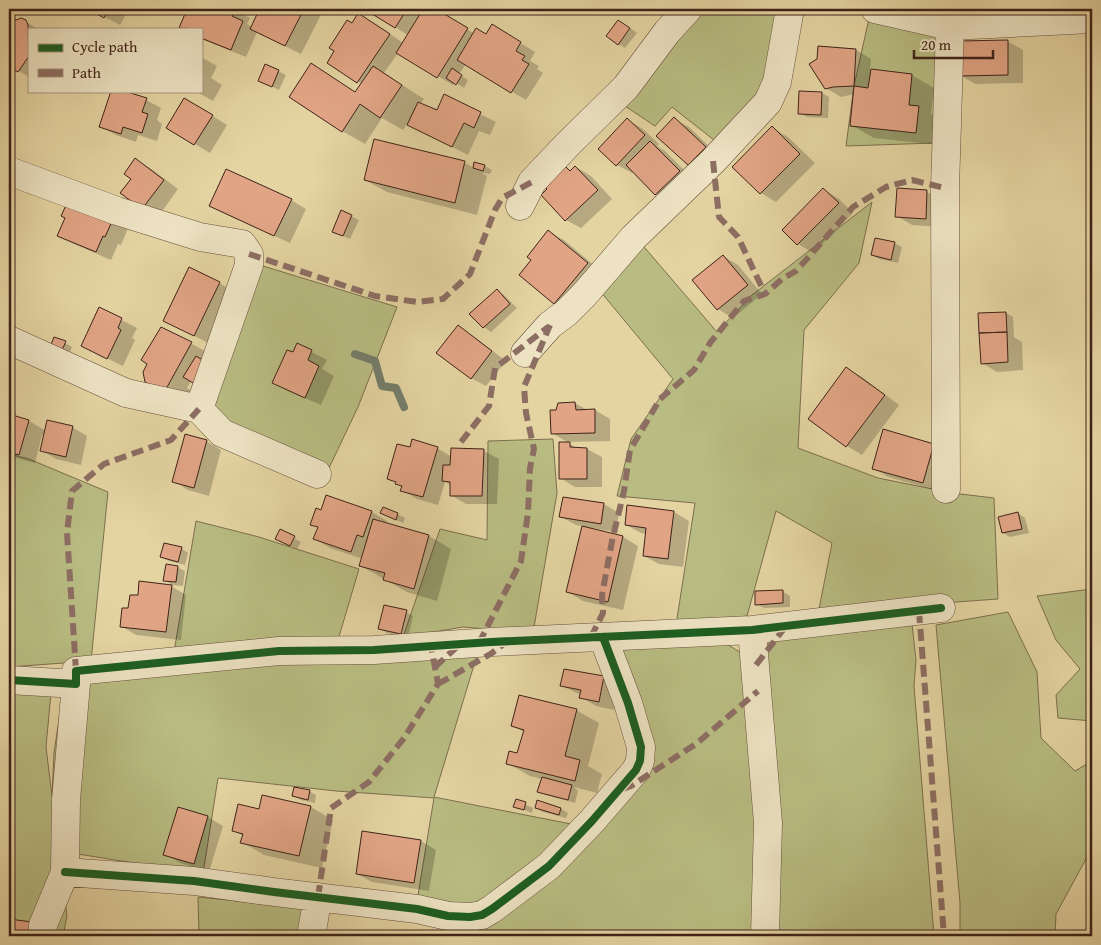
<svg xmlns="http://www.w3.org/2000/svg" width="1101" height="945" font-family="'Gentium Book Plus',serif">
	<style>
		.green { fill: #b8bc82; stroke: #7c6f4d }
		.shadow { fill: #0003 }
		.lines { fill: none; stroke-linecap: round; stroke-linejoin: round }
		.stream { stroke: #747d6a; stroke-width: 8 }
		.building { fill: #e1a585; stroke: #3f2218 }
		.minor-casing { stroke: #684e3a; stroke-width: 29 }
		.minor { stroke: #ede3c3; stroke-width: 28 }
		.quiet { stroke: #8d6e63; stroke-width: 6; stroke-dasharray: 12 6; stroke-linecap: butt }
		.cycleway-casing { stroke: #ede3c3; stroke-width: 11 }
		.cycleway { stroke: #1b5e20; stroke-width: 8 }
	</style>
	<rect width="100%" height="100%" fill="#e4d4a2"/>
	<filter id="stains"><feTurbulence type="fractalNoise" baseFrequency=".004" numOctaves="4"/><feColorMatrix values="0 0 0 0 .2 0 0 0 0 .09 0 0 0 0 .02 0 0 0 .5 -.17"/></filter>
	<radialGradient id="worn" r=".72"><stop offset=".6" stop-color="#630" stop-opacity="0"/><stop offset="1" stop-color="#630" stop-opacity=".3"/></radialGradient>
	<path class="green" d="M702 9H781L769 78 719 144 672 107 655 126 619 102 684 27Z
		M870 14 937 27 935 143 846 146 854 86Z
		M872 202 859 263 804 330 798 448 878 478 952 493 994 498 998 599 914 605 819 609 832 543 776 511 747 616 676 625 695 503 617 496 631 439 673 379 600 291 639 241 717 332 752 295Z
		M250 262 397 307 358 407 328 470 199 415Z
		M553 439 557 493 533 633 463 627 403 637 440 529 487 540 488 441Z
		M9 454 29 459 108 492 91 661 9 667Z
		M196 521 259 537 359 569 338 640 174 652Z
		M1092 589V721L1058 718 1056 695 1080 669 1056 640 1037 596Z
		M1008 612 1037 672 1041 738 1075 771 1092 761V859H1086L1056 914 1055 936H960V903L936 625Z
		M912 624 916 660 914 686 934 936H773L765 638Z
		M725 643 743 654 761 823 754 936H473V926L648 766 615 645Z
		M478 652 434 797 576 825 540 867 471 913 417 901 434 798 336 791 218 778 203 874 59 851 67 916 63 936H9V686L52 682 46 747 52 796 54 753 65 679 349 658Z
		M198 897 304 908 299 936H199Z"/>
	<path class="shadow" d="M90 9H129L120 25Z
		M188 9H234L250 18 247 24 252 27 259 13 253 9H324L301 54 257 32 246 57 201 39V29L180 28Z
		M366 9H434L475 34 507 35 535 52 530 61 539 66 537 69 543 73 526 100 466 64 459 74 468 80 464 88 455 82 453 85 398 53 384 73 424 99 420 104 437 112 444 96 496 122 490 135 479 131 468 155 407 124 403 130 382 118 365 144 342 131 312 65 356 93 362 84 328 63 352 24 374 23 403 43 408 35Z
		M933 9H953V12H938Z
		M9 17 16 21H25L38 29H29V77L9 65Z
		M626 25 637 33 625 48 618 44Z
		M1007 41 1023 50V83L975 84 960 75Z
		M856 50 871 59 870 70 912 75 934 88 931 114 942 120 939 145 874 138 851 125 854 94 841 97 826 88Z
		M201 57 217 66 211 78 222 85 213 101 195 91H201Z
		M278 71 286 75 279 90 267 84Z
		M822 93 829 97 828 118 807 117 799 113Z
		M146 100 161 108 157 120 162 124 157 141 138 135 136 142 116 135 100 126Z
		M200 108 227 125 210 153 167 127Z
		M674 119 689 127 720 157 704 173 689 164 658 136Z
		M628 120 643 129 659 144 657 146 665 151 694 180 671 203 656 194 634 171 632 173 617 165Z
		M773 128 788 137 815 163 776 202 761 193 734 167Z
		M375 140 465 163 474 168 485 166 492 170 490 174 482 173 487 176 477 215 387 192 365 180Z
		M135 160 150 168 178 189 158 217 122 193 132 179Z
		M563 166 572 171 576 167 591 176 612 199 581 228 566 220 549 189Z
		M824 190 839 199 853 213 813 253 798 244 784 230Z
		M898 190 927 192 942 200 941 227 912 225 897 216Z
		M291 200 306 209 290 243 226 214 211 205Z
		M351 216 359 220 350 239 341 235Z
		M113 220 128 228 121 245 118 244 111 260 74 244 59 235Z
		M549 232 564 240 602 272 570 311 555 303 521 275 533 260Z
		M894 243 902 247 898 263 879 259 872 255Z
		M723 256 738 265 762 294 733 318 718 309Z
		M190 269 235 291 210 344 165 321Z
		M497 290 504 295 517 308 491 332 484 327Z
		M100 309 137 328 132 338 135 340 123 366 98 354Z
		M1006 313 1013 317 1014 337 1022 342 1023 370 997 372 982 363Z
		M458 327 473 336 506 361 486 386 471 378Z
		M162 328 207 352 187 388 207 400 165 401Z
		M65 343 72 347 68 358 50 350Z
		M298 345 327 360 322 369 334 376 321 405 288 391 273 383 293 354Z
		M847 369 862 377 899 405 862 455 847 446 809 419Z
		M575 403 589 411 595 410 610 419V441L567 442 552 433 559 404Z
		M9 408 16 412 15 417 29 421 46 431 72 427 87 436 81 465 56 459 41 450 44 435H42L35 463 9 456Z
		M206 441 221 450 209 496 188 490 173 481Z
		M570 444 578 449H587L602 457V487H575L560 478Z
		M934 445 938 491 888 477 873 468Z
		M437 448 452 457 484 451 499 459 497 504H466L451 495V485L445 482 438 505 417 499 402 490 403 487 388 478 410 449Z
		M327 496 372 512 387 521 386 524 429 536 451 549 437 601 407 592 361 566 363 559 330 548 315 539 319 528 312 524 321 512Z
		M604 504 619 513 616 532 592 528V530L623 537 638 546 623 610 583 601 568 592 583 526 576 525 561 517Z
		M628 506 674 512 689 521 683 567 659 564 644 556 647 534 641 533 626 525Z
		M384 508 405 518 403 523 382 513Z
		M1018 513 1025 518 1029 533 1010 537 1003 533Z
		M294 538 301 542 297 549 284 543Z
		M181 548 188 553 185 565 169 561 161 557Z
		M177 567 185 571 183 586 172 585 165 580Z
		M171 586 186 595 181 640 136 635 121 626 129 609 139 597Z
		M782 591 790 596V607L764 608 756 604Z
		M406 612 413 616 408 638 387 633 380 629Z
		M603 677 618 686 614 710 596 706 581 697V695L562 686Z
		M576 710 599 723 588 766 602 774 597 793 574 787 578 791 575 803 546 795 539 791 542 779 530 776 507 763 518 754 524 732 513 726Z
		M309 791 316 795 315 803 301 800 294 796Z
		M517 801 533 808 532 813 515 806Z
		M538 802 561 809 568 813 566 818 543 812 536 808Z
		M311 807 333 820 322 868 264 855 242 842 243 836 233 830 260 810Z
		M178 809 208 817 223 826 209 872 180 863 165 854Z
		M421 841 436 850 429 891 372 882 357 874Z"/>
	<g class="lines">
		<path class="stream" d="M355 354 375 361 382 386 396 388 404 407"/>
	</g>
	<path class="building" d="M88 9H109L104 18Z
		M187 9H235L232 16 243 21 231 50 201 38V29L179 28Z
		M251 9H304L285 46 250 29 258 12Z
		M364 9H407L395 28Z
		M423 9H436L468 28 437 78 396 53Z
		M358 13 390 34 357 83 327 63 334 51 329 48 347 20 352 23Z
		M9 16 16 20 21 18 26 20 28 25 29 56 18 72 9 67Z
		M618 20 630 28 618 45 606 36Z
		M492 24 521 42 516 51 525 56 522 60 529 64 511 93 457 60 476 28 486 34Z
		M1008 40V75L959 76V41Z
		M818 46 856 49 854 86 833 87 825 89 809 64 817 59Z
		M311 63 355 92 373 66 402 85 380 118 360 104 342 132 289 97Z
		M265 64 279 70 272 87 258 81Z
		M452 68 462 75 456 85 446 78Z
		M871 69 912 74 909 105 919 106 916 133 850 126 854 86 868 88Z
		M111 91H124L147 98 142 112 148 114 142 133 123 127 121 134 99 127Z
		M799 91 822 92 821 115 798 114Z
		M444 94 481 112 474 128 464 123 452 147 407 125 418 102 437 110Z
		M184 98 213 115 194 145 166 128Z
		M674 117 706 147 688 165 656 136Z
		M627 118 645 135 616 166 598 149Z
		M772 126 800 154 760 194 732 167Z
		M374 139 465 161 455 203 364 180Z
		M650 141 680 171 655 195 626 165Z
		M135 158 164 180 142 209 120 193 131 179 124 174Z
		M474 162 485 165 483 171 473 168Z
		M563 164 570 171 575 166 598 190 565 221 541 195 547 189 542 184Z
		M226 169 292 199 274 236 209 206Z
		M823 188 839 203 797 245 782 230Z
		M897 188 927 190 926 219 895 217Z
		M69 199 113 219 105 237 103 236 96 252 57 236 65 218 61 216Z
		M341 210 352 215 343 236 332 232Z
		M548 230 588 263 554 304 519 275 531 260 527 257Z
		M875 238 895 242 891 260 871 255Z
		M723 255 748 285 717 310 692 280Z
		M189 267 220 282 194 336 163 321Z
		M497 289 510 304 483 328 469 314Z
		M99 307 122 318 118 328 121 330 107 359 81 346Z
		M1006 312 1007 332 979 333 978 313Z
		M458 325 492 351 471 379 436 353Z
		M161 327 192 342 161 398 152 386 145 382 143 372 147 364 141 360Z
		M1007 332 1008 362 981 364 979 333Z
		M54 337 66 341 60 355 49 350Z
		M297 343 312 350 308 360 319 366 305 398 272 383 287 350 293 352Z
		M196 356 211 365 198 386 183 377Z
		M846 367 885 395 846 447 808 419Z
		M575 402 576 410 595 409V433L551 434 550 410H556L558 403Z
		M9 414 29 420 19 455 9 452Z
		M47 420 73 426 66 457 40 451Z
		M883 429 934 444 923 483 872 469Z
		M185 434 207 440 194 488 172 482Z
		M412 439 438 447 423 497 400 491 402 486 395 484 396 482 387 479 397 444 410 447Z
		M559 442H570V447L587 448V479H559Z
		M451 448 484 449 482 496H450V482L442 481 443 465H450Z
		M326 495 372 511 363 537 357 535 351 552 313 539 318 527 310 525 316 508 321 510Z
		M563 497 604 503 601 524 559 517Z
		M627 505 674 511 668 559 643 556 646 528 625 525Z
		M383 507 398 513 396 520 380 513Z
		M1018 512 1022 529 1002 533 998 517Z
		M373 519 429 535 414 589 383 580 385 573 359 566Z
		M582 526 623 536 608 602 566 592Z
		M280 529 295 536 290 546 275 539Z
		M164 543 182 547 178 562 160 557Z
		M166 564 178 566 176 582 163 581Z
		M139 581 172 585 166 632 120 627 122 608H128L130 595H138Z
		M783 590V603L755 605V591Z
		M384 605 407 610 401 634 378 629Z
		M564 669 604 676 599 702 579 698 581 690 560 686Z
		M519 695 577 709 565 756 580 760 575 781 506 764 509 751 517 753 524 730 511 726Z
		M542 777 572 785 568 800 537 792Z
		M294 787 310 790 308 800 292 796Z
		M262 795 311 806 299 856 240 843 243 834 232 831 238 804 259 809Z
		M516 799 526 802 524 810 513 807Z
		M537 800 561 808 559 815 535 808Z
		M178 807 208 816 194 864 163 855Z
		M362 831 421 840 414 883 356 874Z
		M9 919 32 922 30 936H9Z"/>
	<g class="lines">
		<g class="minor-casing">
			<path id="minor" d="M875 9 950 26 1092 19
				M9 171 117 211 200 237 242 244 249 254V265L199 409
				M520 206 532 182 568 144 626 87 667 32 688 9
				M9 340 126 393 199 409 222 433 317 474
				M525 353 550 325 566 313 584 295 634 237 713 161 768 102 777 82 790 9
				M946 489 945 188 950 26
				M752 630 768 823 765 936
				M9 680 76 684V671L279 651 374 650 491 642 752 630 941 608
				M65 872 194 881 274 892 417 909 448 916 470 917 482 915 492 909 549 866 592 821 636 770 640 761 641 747 628 703 603 637
				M42 936 43 925 65 872 66 800 76 684
				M311 936 318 897"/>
		</g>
		<use href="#minor" class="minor"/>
		<path class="quiet" d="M713 161 719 217 738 237 765 294
			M249 254 375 296 417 302 443 299 470 274 495 210 502 198 532 182
			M461 442 489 406 495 368 548 327
			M919 611 944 936
			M591 637 603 613 602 595 612 541 624 491 630 450 660 399 694 370 710 343 744 301 765 294 782 279 796 271 853 207 886 187 912 180 945 188
			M479 643 521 561 528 513 530 468 534 449 526 413 524 387 550 325
			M756 665 786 626
			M435 667 460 644
			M76 671 67 533 72 491 104 464 171 440 199 409
			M438 684 492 653 505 643
			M623 789 631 786 696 744 758 691
			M318 897 331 808 369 782 404 738 438 684 431 646"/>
		<g class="cycleway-casing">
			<path id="cycleway" d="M9 680 76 684V671L279 651 374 650 491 642 752 630 941 608
				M65 872 194 881 274 892 417 909 448 916 470 917 482 915 492 909 549 866 592 821 636 770 640 761 641 747 628 703 603 637"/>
		</g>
		<use href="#cycleway" class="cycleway"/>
	</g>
	<rect width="1101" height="945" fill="none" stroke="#e4d4a2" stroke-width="30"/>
	<rect x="10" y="10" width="1081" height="925" fill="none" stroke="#3f2218" stroke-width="2.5"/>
	<rect x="15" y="15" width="1071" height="915" fill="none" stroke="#3f2218"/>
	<rect x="28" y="28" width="175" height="65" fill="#ede3c3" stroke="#a7967f"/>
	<rect x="38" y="44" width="25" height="8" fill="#1b5e20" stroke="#a7967f"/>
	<text x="72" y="52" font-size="15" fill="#3f2218">Cycle path</text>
	<rect x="38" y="69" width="25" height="8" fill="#8d6e63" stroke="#a7967f"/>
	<text x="72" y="78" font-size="15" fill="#3f2218">Path</text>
	<path d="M914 50v8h79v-8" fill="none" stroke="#3f2218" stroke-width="2.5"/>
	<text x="921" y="50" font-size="15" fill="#3f2218" stroke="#ede3c3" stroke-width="4" paint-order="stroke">20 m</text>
	<rect width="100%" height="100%" filter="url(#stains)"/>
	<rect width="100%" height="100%" fill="url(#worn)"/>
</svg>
